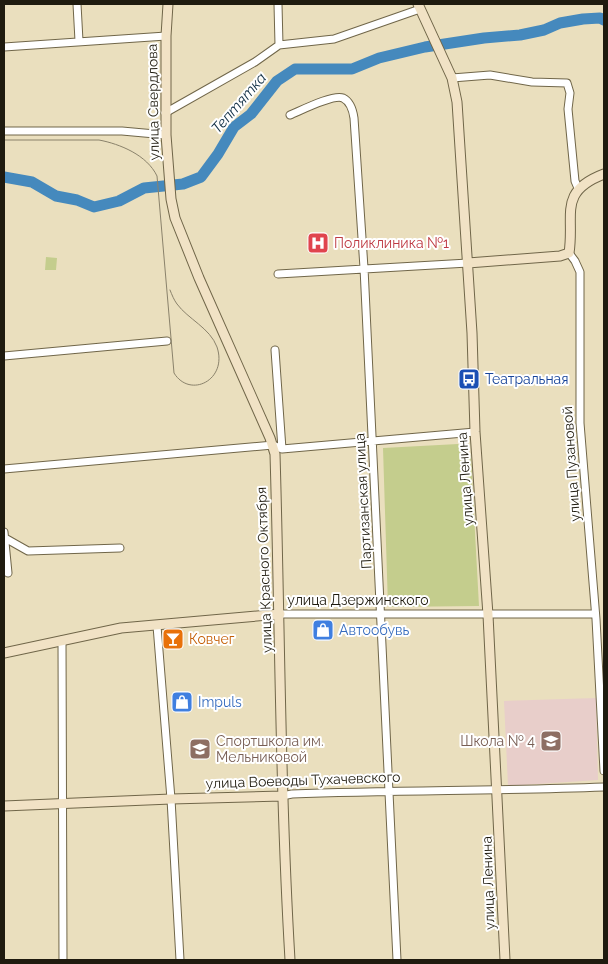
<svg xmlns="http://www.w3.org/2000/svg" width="608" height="964" font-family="Raleway,sans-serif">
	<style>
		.education { fill: #e8ceca }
		.green { fill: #c4cd8d }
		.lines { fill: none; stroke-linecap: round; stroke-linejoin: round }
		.river { stroke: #4589bd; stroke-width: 11 }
		.street-casing { stroke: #706649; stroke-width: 9 }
		.secondary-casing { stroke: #706649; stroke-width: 11 }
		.street { stroke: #fff; stroke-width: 7 }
		.secondary { stroke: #f1e2c5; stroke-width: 9 }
		.tram { stroke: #8a826b; stroke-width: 1 }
		.labels { text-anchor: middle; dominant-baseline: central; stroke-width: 4; stroke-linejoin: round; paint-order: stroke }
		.street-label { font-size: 14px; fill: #1f1b0f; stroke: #fff }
		.health-label { font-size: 14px; fill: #be3a42; stroke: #fff; text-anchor: start }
		.transit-label { font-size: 14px; fill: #164399; stroke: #fff; text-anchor: start }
		.shop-label { font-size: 14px; fill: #366cbe; stroke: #fff; text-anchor: start }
		.food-label { font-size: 14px; fill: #c56008; stroke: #fff; text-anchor: start }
		.education-label { font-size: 14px; fill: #785e54; stroke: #fff; text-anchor: start }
		.water-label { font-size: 15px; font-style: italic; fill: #102e44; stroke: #fff }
	</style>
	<rect width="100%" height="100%" fill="#eadfbe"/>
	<path class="education" d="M596 698 598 780 508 786 504 701Z"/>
	<path class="green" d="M46 257 57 258 56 270H45Z
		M458 444 468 451 471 459 479 606 388 607 383 448Z"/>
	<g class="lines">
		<path class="river" d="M4 177 32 182 56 196 77 200 94 207 119 201 144 188 183 184 201 177 218 154 234 127 251 114 277 81 295 69H352L379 58 425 47 484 38 520 35 544 30 560 23 583 19 600 18 604 20"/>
		<g class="street-casing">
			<path id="street" d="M77 4 79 41
				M278 4 279 45
				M4 47 166 36
				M452 78 490 75 532 82 567 83 570 93 568 109 575 181 578 188
				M165 113 255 62 279 45 334 39 420 9
				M290 115C300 111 333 94 343 98 351 102 353 111 354 118L364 268 397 960
				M4 131H122L166 135
				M569 253 575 261 580 272V423L596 619 604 771
				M278 274 468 263
				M275 350 282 449
				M4 356 167 341
				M4 469 273 445 282 449 475 432
				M4 532 8 573
				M5 538 28 551 120 548
				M280 614H595
				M157 626 171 799 180 960
				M62 640 63 960
				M282 796 292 794C396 790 500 791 604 787"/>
		</g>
		<g class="secondary-casing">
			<path id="secondary" d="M168 4 166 36V135L171 199 175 218 199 278 270 438 275 454C280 623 280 792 290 960
				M418 4 452 78 457 102 472 333 475 432 488 615 505 960
				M468 263 560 256 569 253C575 215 557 192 604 174
				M4 653 121 628 280 614
				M4 806 171 799 282 796"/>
		</g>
		<use href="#street" class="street"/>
		<use href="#secondary" class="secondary"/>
		<path class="tram" d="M4 140H99C120 144 147 155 157 176L174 373C190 399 228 380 217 347 210 328 188 319 177 304 174 300 172 295 170 290"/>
	</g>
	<defs>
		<g id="hospital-square" transform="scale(1.125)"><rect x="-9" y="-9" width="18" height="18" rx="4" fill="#e0444e" stroke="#fff"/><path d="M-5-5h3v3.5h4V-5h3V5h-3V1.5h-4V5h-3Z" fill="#fff"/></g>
		<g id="bus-square" transform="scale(1.125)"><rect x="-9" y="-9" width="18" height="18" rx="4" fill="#1a4fb4" stroke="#fff"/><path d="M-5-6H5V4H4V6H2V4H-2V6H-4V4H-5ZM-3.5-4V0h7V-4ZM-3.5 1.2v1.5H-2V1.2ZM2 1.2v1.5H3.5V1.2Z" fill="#fff"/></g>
		<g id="shop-square" transform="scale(1.125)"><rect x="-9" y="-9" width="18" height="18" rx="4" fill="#3f7fe0" stroke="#fff"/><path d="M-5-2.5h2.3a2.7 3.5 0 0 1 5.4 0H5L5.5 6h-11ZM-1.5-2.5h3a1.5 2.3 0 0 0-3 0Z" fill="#fff"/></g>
		<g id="bar-square" transform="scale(1.125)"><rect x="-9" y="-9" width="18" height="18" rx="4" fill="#e8710a" stroke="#fff"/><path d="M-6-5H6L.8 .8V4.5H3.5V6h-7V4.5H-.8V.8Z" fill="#fff"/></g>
		<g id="school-square" transform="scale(1.125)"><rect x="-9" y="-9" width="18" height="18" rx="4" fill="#8d6e63" stroke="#fff"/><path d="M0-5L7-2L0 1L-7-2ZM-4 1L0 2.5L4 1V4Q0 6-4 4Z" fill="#fff"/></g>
	</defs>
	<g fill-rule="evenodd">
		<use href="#hospital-square" x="318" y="243"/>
		<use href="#bus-square" x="469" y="379"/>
		<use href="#shop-square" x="323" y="630"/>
		<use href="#bar-square" x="173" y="639"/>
		<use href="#shop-square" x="182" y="702"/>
		<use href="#school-square" x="551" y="741"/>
		<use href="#school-square" x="200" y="749"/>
	</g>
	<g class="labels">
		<g class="street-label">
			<text transform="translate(153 102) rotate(-91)">улица Свердлова</text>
			<text transform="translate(571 464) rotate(-94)">улица Пузановой</text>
			<text transform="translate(465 479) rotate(-94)">улица Ленина</text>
			<text transform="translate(363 501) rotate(-93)">Партизанская улица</text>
			<text transform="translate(264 570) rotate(-92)">улица Красного Октября</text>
			<text x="358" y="600">улица Дзержинского</text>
			<text transform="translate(303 780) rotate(-2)">улица Воеводы Тухачевского</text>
			<text transform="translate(488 883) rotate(-92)">улица Ленина</text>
		</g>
		<g class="health-label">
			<text x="334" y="243">Поликлиника №1</text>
		</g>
		<g class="transit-label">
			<text x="485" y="379">Театральная</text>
		</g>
		<g class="shop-label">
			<text x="339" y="630">Автообувь</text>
			<text x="198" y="702">Impuls</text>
		</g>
		<g class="food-label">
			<text x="189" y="639">Ковчег</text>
		</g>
		<g class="education-label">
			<text x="216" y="741">Спортшкола им.<tspan x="216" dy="16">Мельниковой</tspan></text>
			<text x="535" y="741" text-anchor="end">Школа № 4</text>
		</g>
		<g class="water-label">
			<text transform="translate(239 103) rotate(-49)">Тептятка</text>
		</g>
	</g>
	<rect width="608" height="964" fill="none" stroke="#1f1b0f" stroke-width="10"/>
</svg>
